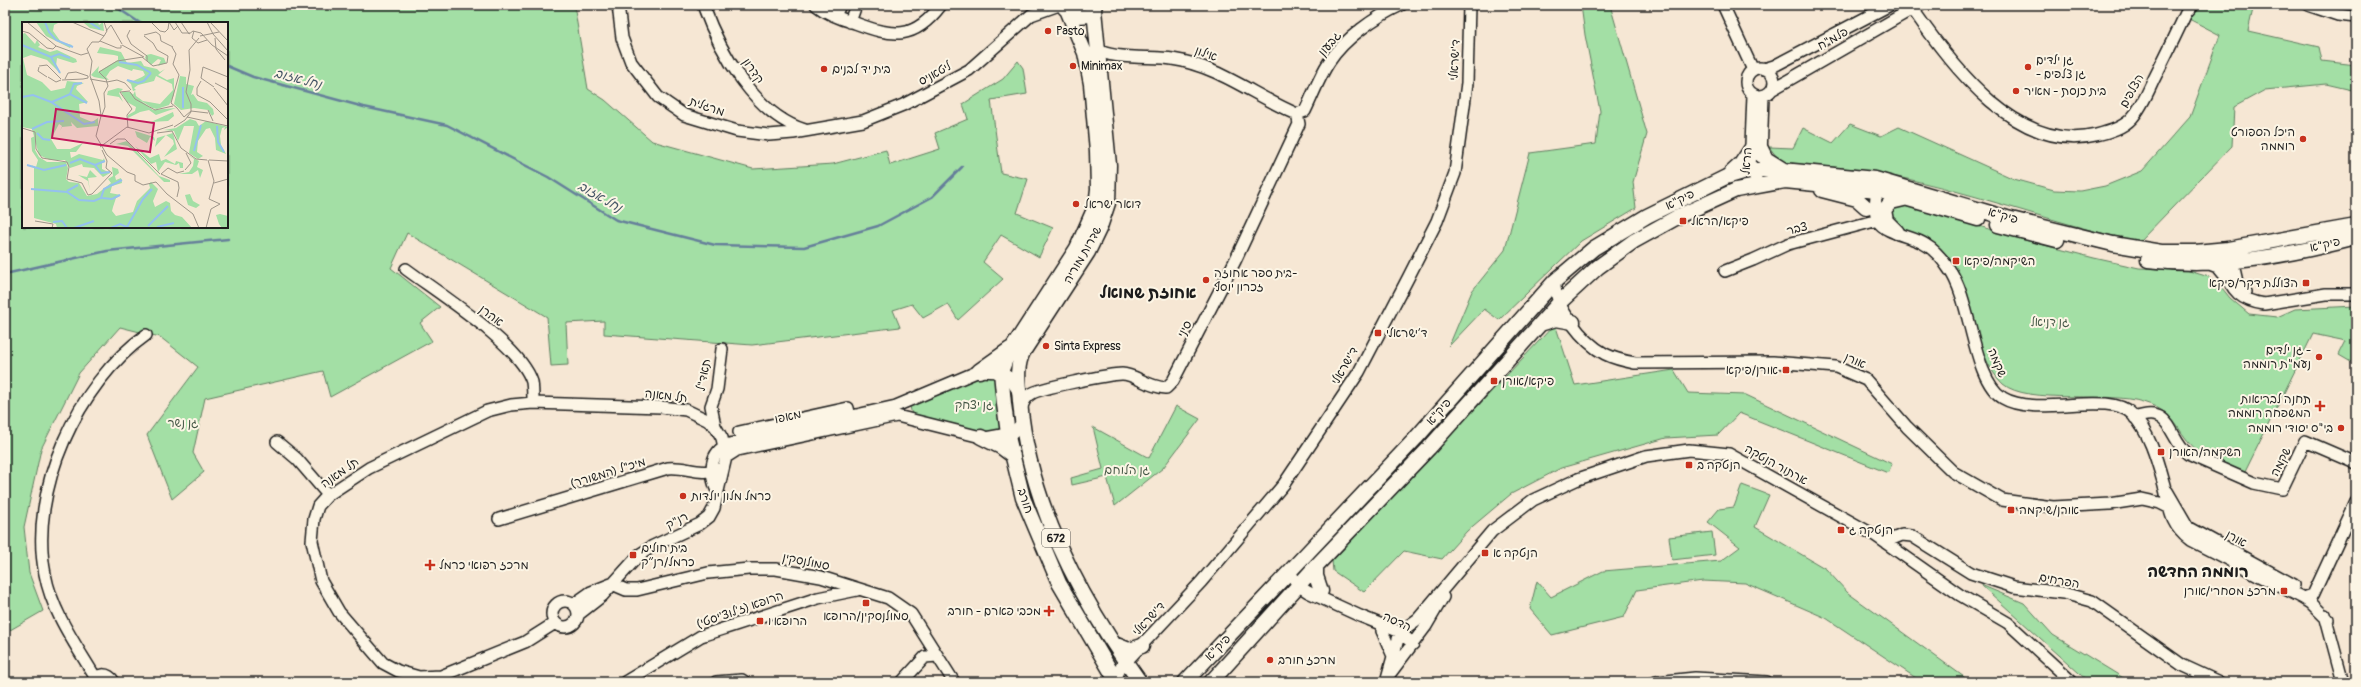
<svg xmlns="http://www.w3.org/2000/svg" width="2361" height="687" font-family="Pangolin,'Playpen Sans Hebrew',sans-serif">
	<style>
		.green { fill: #a3dfa5; stroke: #607e60; fill-rule: evenodd }
		.lines { fill: none; stroke-linecap: round; stroke-linejoin: round }
		.stream { stroke: #657f9a; stroke-width: 2.5 }
		.minor-casing { stroke: #1c1c1c; stroke-width: 14 }
		.major-casing { stroke: #1c1c1c; stroke-width: 17 }
		.minor { stroke: #fcf5e5; stroke-width: 11 }
		.major { stroke: #fcf5e5; stroke-width: 14 }
		.poi-dot { fill: #c8321e; stroke: #fcf5e5; stroke-width: 1.5 }
		.labels { text-anchor: middle; dominant-baseline: central; stroke-width: 4; stroke-linejoin: round; paint-order: stroke }
		.shield { fill: #fcf5e5; stroke: #5f5d58; stroke-width: 1 }
		.shield-label { font-size: 11px; font-weight: bold; fill: #1c1c1c }
		.poi-label { font-size: 12px; fill: #1c1c1c; stroke: #fcf5e5; text-anchor: start }
		.street-label { font-size: 12px; fill: #1c1c1c; stroke: #fcf5e5 }
		.park-label { font-size: 12px; fill: #445645; stroke: #fcf5e5 }
		.water-label { font-size: 13px; font-style: italic; fill: #465666; stroke: #fcf5e5 }
		.district-label { font-size: 16px; font-weight: bold; fill: #1c1c1c; stroke: #fcf5e5 }
		.inset-river { fill: none; stroke: #95c1ee; stroke-width: 2 }
		.inset-road { fill: none; stroke: #9f968a; stroke-width: 1 }
		.view { fill: #c2185b; fill-opacity: 0.15; stroke: #c2185b; stroke-width: 2 }
		.inset-edge { fill: none; stroke: #1c1c1c; stroke-width: 2 }
	</style>
	<rect width="100%" height="100%" fill="#f6e7d4"/>
	<filter id="ink" filterUnits="userSpaceOnUse"><feTurbulence type="fractalNoise" baseFrequency=".025" numOctaves="2"/><feDisplacementMap in="SourceGraphic" scale="8" xChannelSelector="R" yChannelSelector="G"/><feConvolveMatrix kernelMatrix="1 2 1 2 8 2 1 2 1" color-interpolation-filters="sRGB"/></filter>
	<g filter="url(#ink)">
		<path class="green" d="M5 5H574L588 89 605 100 652 141 753 169 833 164 886 150 890 165 940 149 935 133 968 119 963 104 1003 79 1018 61 1023 68 1027 94 991 100 1001 173 1028 179 1017 213 1053 228 1039 257 1001 235 983 262 1003 279 958 320 948 304 923 318 912 304 893 310 900 327 752 345 604 334V321L566 323 568 365 551 366 547 317 407 233 391 268 440 307 420 323 432 341 330 397 323 371 205 398 193 453 204 472 172 499 147 435 198 367 160 337 120 327 79 373 41 449 24 527 29 573 43 611 5 633ZM23 23H227V227H23Z
			M1581 5H1610L1647 134 1633 182 1636 208 1581 241 1499 320 1484 309 1449 346 1472 291 1505 250 1530 153 1596 144 1600 111 1585 35Z
			M2200 5H2246L2253 9 2248 31 2319 47 2322 61 2356 65V91L2326 84 2265 90 2234 107 2232 146 2139 242C2051 223 1966 189 1878 173 1846 167 1813 166 1781 162L1769 147 1793 148 1803 128 1833 143 1850 124 1881 136 1899 127 2014 179 2054 190 2080 191 2105 186 2142 171 2190 117 2220 35 2189 19Z
			M1905 203 2021 239 2094 258 2139 268 2186 270 2209 277 2218 283 2230 298 2249 314 2277 317 2295 309 2356 306V365L2339 355 2346 341 2313 334 2243 476C2227 469 2212 462 2198 451 2175 432 2179 413 2143 402 2109 391 2027 405 2003 384 1972 356 1972 283 1944 252 1940 248 1934 243 1930 240 1920 234 1898 235 1892 223 1890 219 1890 212 1890 208Z
			M1555 324 1575 385 1674 370 1688 393 1746 395 1892 464 1888 473 1739 413 1718 435 1666 438 1561 468 1511 494 1467 531 1442 559 1404 551 1364 592 1333 571 1332 561Z
			M982 374 999 375 1003 432 988 434 912 416 910 406Z
			M1176 406 1200 419 1163 468 1115 506 1107 477 1072 485 1071 478 1103 469 1093 427 1149 458Z
			M1742 485 1769 495 1755 527 1826 569 1848 593 1971 682H1922L1826 618 1745 583 1703 581 1637 590 1624 617 1552 635 1530 609 1537 581 1551 597 1603 571 1721 561 1740 547 1708 522 1719 509 1734 507Z
			M1712 532 1715 555 1672 560 1669 537Z
			M1981 585 2024 603 2053 635 2130 682H2089Z"/>
		<g class="lines">
			<path class="stream" d="M113 5 140 23
				M227 66 253 77 364 107 447 125 548 177 616 220 715 245 804 247 878 226 932 197 962 167
				M5 274 107 251 228 239"/>
			<g class="minor-casing">
				<path id="minor" d="M618 5 622 38 631 62 658 97 684 115 737 131 769 135 793 133 863 121 903 105 969 70 1031 15 1059 5
					M703 5C720 52 755 115 805 130
					M816 5C827 14 841 19 855 23 893 37 914 41 941 5
					M1723 5 1753 70
					M1899 5 1904 11C1910 13 1916 12 1919 5
					M2308 5 2338 15 2356 17
					M1914 11C1953 67 2018 154 2096 135 2109 132 2123 128 2132 118 2142 107 2148 92 2154 79 2165 57 2176 35 2186 13L2193 5
					M835 16 840 5
					M850 22 856 5
					M1098 49C1108 60 1156 56 1172 59 1219 66 1254 96 1297 114
					M1746 82a14 14 0 1 1 28 0a14 14 0 1 1-28 0Z
					M1764 69 1774 66 1890 5
					M1773 89 1907 12
					M1753 95 1750 170 1759 184
					M1297 114 1305 111C1313 95 1319 77 1329 62 1345 38 1375 17 1401 5
					M1761 157 1763 96
					M1876 182C1878 194 1872 210 1878 221 1885 234 1914 236 1926 245 1935 250 1943 260 1949 269 1972 300 1972 379 2003 398 2036 418 2109 390 2132 414 2150 433 2157 460 2164 485 2170 508 2169 524 2190 540L2303 598 2311 603 2328 620
					M2231 255 2237 282 2245 292
					M406 269C438 293 521 345 532 382 533 388 533 397 533 403
					M2226 269C2230 291 2242 301 2264 304L2326 294H2356
					M1725 271 1753 260 1788 244 1878 220
					M1555 281C1553 306 1584 343 1605 354 1615 359 1624 361 1635 363L1773 362 1836 367 1866 380 1907 427 1953 472 2002 500 2053 507 2110 504 2142 499 2160 503 2168 507
					M1021 409C1023 403 1025 397 1031 394 1039 388 1111 374 1122 374 1135 374 1147 387 1166 388L1173 381 1235 261 1299 124 1297 114
					M2135 418C2172 404 2168 438 2188 454L2254 483 2282 489 2305 441 2356 463
					M715 426 711 406 717 389 722 349
					M739 432 848 408 850 417
					M277 442 297 459 328 495
					M726 457 737 450 897 416 985 438 1013 433 1022 423
					M717 491C709 473 709 452 729 444L896 406 979 371 1001 372 1010 378 1018 391
					M2167 491 2188 527 2294 585
					M499 519 668 468C687 466 698 476 720 469
					M1885 542 1902 535 1912 536 1971 573 2014 587 2063 593 2092 601 2182 665 2219 682
					M1290 573 1299 586 1308 592 1360 616 1400 632 1413 644
					M612 584 626 590H637L708 573 749 569H776L821 577 888 598 911 614 954 682
					M2303 598 2313 595 2356 502
					M552 614a13 13 0 1 1 26 0a13 13 0 1 1-26 0Z
					M574 604 591 592 611 584
					M2325 615 2343 682
					M555 623 525 642 441 676 419 677 398 671 383 663 339 612 321 581 312 541 314 519 318 506 328 495 369 468 487 411 511 405 533 403 661 407 686 410 707 420 715 426 722 438 726 457 714 508 709 517 700 524 653 546 639 555 602 596 579 614
					M1382 631 1393 656
					M1389 675 1426 626 1443 597
					M95 677C76 645 52 612 45 574 28 491 78 383 146 335
					M1387 678 1400 632 1418 619 1492 531 1533 500 1578 479 1646 456 1689 450 1729 454 1876 536 1960 595 2008 623 2072 682
					M1115 679 1121 667 1201 582 1284 484 1359 372 1408 278 1437 221 1455 173 1467 83 1469 5
					M92 682C97 673 108 672 114 682
					M625 682 701 636 818 598 857 590
					M716 682 742 680 745 682
					M902 682 925 657 937 656
					M1656 682 1695 678 1767 682"/>
			</g>
			<g class="major-casing">
				<path id="major" d="M1064 7C1071 17 1093 21 1095 5
					M1094 10 1109 165 1108 203 1100 227 1088 252 1023 352C1015 368 1019 385 1020 402 1029 504 1081 601 1140 682
					M1068 12 1085 53 1091 84 1097 151 1098 189 1096 205 1077 248 1007 356 1001 372 1004 404 1009 441 1023 498 1059 583 1117 682
					M1761 149 1766 159 1782 169
					M1729 175 1741 164 1751 149
					M1822 190 1857 199 1866 207
					M1998 225 2057 240
					M1897 232 1886 221 1884 210 1891 202 1908 198
					M2148 260C2220 269 2286 256 2356 238
					M2211 263 2219 266 2228 277
					M1540 324 1556 319 1573 322
					M979 371 1010 349
					M981 437 1001 447 1013 456
					M1316 566V576L1321 591
					M1114 644 1129 650 1142 646
					M1185 682 1416 438 1555 281 1594 248 1647 216 1726 177 1750 170H1783L1875 179 2007 218 2113 244 2161 252H2195L2228 249 2356 226
					M1211 682 1316 566 1429 448 1559 303 1598 267 1634 241 1681 215 1736 190 1785 181 1877 190 1978 219"/>
			</g>
			<use href="#minor" class="minor"/>
			<use href="#major" class="major"/>
		</g>
	</g>
	<g class="poi-dot">
		<circle cx="1048" cy="31" r="4"/>
		<circle cx="1073" cy="66" r="4"/>
		<circle cx="2028" cy="67" r="4"/>
		<circle cx="824" cy="69" r="4"/>
		<circle cx="2016" cy="91" r="4"/>
		<circle cx="2303" cy="139" r="4"/>
		<circle cx="1076" cy="204" r="4"/>
		<rect x="1679" y="217" width="8" height="8" rx="2"/>
		<rect x="1952" y="257" width="8" height="8" rx="2"/>
		<circle cx="1206" cy="280" r="4"/>
		<rect x="2302" y="279" width="8" height="8" rx="2"/>
		<rect x="1374" y="329" width="8" height="8" rx="2"/>
		<circle cx="1046" cy="346" r="4"/>
		<circle cx="2319" cy="357" r="4"/>
		<rect x="1782" y="366" width="8" height="8" rx="2"/>
		<rect x="1490" y="377" width="8" height="8" rx="2"/>
		<path d="M2318 400h4v4h4v4h-4v4h-4v-4h-4v-4h4z"/>
		<circle cx="2341" cy="428" r="4"/>
		<rect x="2157" y="448" width="8" height="8" rx="2"/>
		<rect x="1685" y="461" width="8" height="8" rx="2"/>
		<circle cx="683" cy="496" r="4"/>
		<rect x="2007" y="506" width="8" height="8" rx="2"/>
		<rect x="1837" y="526" width="8" height="8" rx="2"/>
		<rect x="1481" y="549" width="8" height="8" rx="2"/>
		<rect x="629" y="551" width="8" height="8" rx="2"/>
		<path d="M428 559h4v4h4v4h-4v4h-4v-4h-4v-4h4z"/>
		<rect x="2280" y="587" width="8" height="8" rx="2"/>
		<rect x="862" y="599" width="8" height="8" rx="2"/>
		<path d="M1047 605h4v4h4v4h-4v4h-4v-4h-4v-4h4z"/>
		<rect x="756" y="617" width="8" height="8" rx="2"/>
		<circle cx="1270" cy="660" r="4"/>
	</g>
	<g class="labels">
		<rect class="shield" x="1042" y="529" width="28" height="18" rx="3"/>
		<g class="shield-label">
			<text x="1056" y="538">672</text>
		</g>
		<g class="poi-label">
			<text x="1056" y="31">Pasto</text>
			<text x="2036" y="60">גן ילדים<tspan x="2036" dy="14">- גן צלפים</tspan></text>
			<text x="1081" y="66">Minimax</text>
			<text x="832" y="69">בית יד לבנים</text>
			<text x="2024" y="91">בית כנסת - מאיר</text>
			<text x="2295" y="132" text-anchor="end">היכל הספורט<tspan x="2295" dy="14">רוממה</tspan></text>
			<text x="1084" y="204">דואר ישראל</text>
			<text x="1691" y="221">פיקא/הראל</text>
			<text x="1964" y="261">השיקמה/פיקא</text>
			<text x="1214" y="273">בית ספר אחוזה-<tspan x="1214" dy="14">זכרון יוסף</tspan></text>
			<text x="2298" y="283" text-anchor="end">הצוללת דקר/פיקא</text>
			<text x="1386" y="333">ד׳ישראלי</text>
			<text x="1054" y="346">Sinta Express</text>
			<text x="2311" y="350" text-anchor="end">גן ילדים -<tspan x="2311" dy="14">נעמ"ת רוממה</tspan></text>
			<text x="1778" y="370" text-anchor="end">אורן/פיקא</text>
			<text x="1502" y="381">פיקא/אורן</text>
			<text x="2311" y="399" text-anchor="end">תחנה לבריאות<tspan x="2311" dy="14">המשפחה רוממה</tspan></text>
			<text x="2333" y="428" text-anchor="end">בי"ס יסודי רוממה</text>
			<text x="2169" y="452">השקמה/האורן</text>
			<text x="1697" y="465">הנטקה ב</text>
			<text x="691" y="496">כרמל מלון יולדות</text>
			<text x="2019" y="510">אורן/שיקמה</text>
			<text x="1849" y="530">הנטקה ג</text>
			<text x="641" y="548">בית חולים<tspan x="641" dy="14">כרמל/רנ״ק</tspan></text>
			<text x="1493" y="553">הנטקה א</text>
			<text x="439" y="565">מרכז רפואי כרמל</text>
			<text x="2276" y="591" text-anchor="end">מרכז מסחרי/אורן</text>
			<text x="1041" y="611" text-anchor="end">מכבי פארם - חורב</text>
			<text x="866" y="616" text-anchor="middle">סמולנסקין/הרופא</text>
			<text x="768" y="621">הרופא ו</text>
			<text x="1278" y="660">מרכז חורב</text>
		</g>
		<g class="street-label">
			<text transform="translate(1833 39) rotate(-30)">פלמ"ח</text>
			<text transform="translate(1330 44) rotate(-49)">גבעון</text>
			<text transform="translate(1206 54) rotate(19)">אילון</text>
			<text transform="translate(1455 60) rotate(-87)">ד'ישראלי</text>
			<text transform="translate(753 71) rotate(55)">קדרון</text>
			<text transform="translate(935 74) rotate(-29)">ליטאניס</text>
			<text transform="translate(2132 91) rotate(-61)">הצלפים</text>
			<text transform="translate(707 107) rotate(19)">מרגלית</text>
			<text transform="translate(1747 161) rotate(-86)">הראל</text>
			<text transform="translate(1680 200) rotate(-26)">פיק"א</text>
			<text transform="translate(2003 216) rotate(16)">פיק"א</text>
			<text transform="translate(1797 229) rotate(-14)">צבר</text>
			<text transform="translate(2325 245) rotate(-13)">פיק"א</text>
			<text transform="translate(1083 255) rotate(-60)">שדרות מוריה</text>
			<text transform="translate(491 316) rotate(37)">אהרן</text>
			<text transform="translate(1185 329) rotate(-63)">סיני</text>
			<text transform="translate(1855 361) rotate(23)">אורן</text>
			<text transform="translate(1997 363) rotate(68)">שקמה</text>
			<text transform="translate(1345 366) rotate(-60)">ד'ישראלי</text>
			<text transform="translate(704 375) rotate(-80)">תאד"ל</text>
			<text transform="translate(666 396) rotate(6)">תל מאנה</text>
			<text transform="translate(1439 412) rotate(-49)">פיק"א</text>
			<text transform="translate(788 417) rotate(-12)">מאפו</text>
			<text transform="translate(2281 462) rotate(-63)">שקמה</text>
			<text transform="translate(1776 465) rotate(29)">ארתור הנטקה</text>
			<text transform="translate(340 473) rotate(-35)">תל מאנה</text>
			<text transform="translate(608 473) rotate(-17)">מיכ"ל (המשורר)</text>
			<text transform="translate(1025 501) rotate(72)">חורב</text>
			<text transform="translate(677 521) rotate(-26)">רנ"ק</text>
			<text transform="translate(2236 539) rotate(28)">אורן</text>
			<text transform="translate(806 562) rotate(11)">סמולנסקין</text>
			<text transform="translate(2059 581) rotate(10)">הפרחים</text>
			<text transform="translate(740 610) rotate(-19)">הרופא (ז'לוצ'יסטי)</text>
			<text transform="translate(1149 619) rotate(-47)">ד'ישראלי</text>
			<text transform="translate(1397 622) rotate(25)">הדסה</text>
			<text transform="translate(1218 648) rotate(-46)">פיק"א</text>
		</g>
		<g class="park-label">
			<text x="2050" y="322">גן דניאל</text>
			<text x="974" y="405">גן יצחק</text>
			<text x="183" y="423">גן נשר</text>
			<text x="1127" y="470">גן הלוחם</text>
		</g>
		<g class="water-label">
			<text transform="translate(298 79) rotate(15)">נחל אזוב</text>
			<text transform="translate(600 197) rotate(30)">נחל אזוב</text>
		</g>
		<g class="district-label">
			<text x="1148" y="293">אחוזת שמואל</text>
			<text x="2198" y="572">רוממה החדשה</text>
		</g>
	</g>
	<g transform="translate(22 22)">
		<rect width="206" height="206" fill="#f6e7d4"/>
		<path d="M14 0H38L32 3 31 9 39 20 50 23 48 26 24 14ZM76 0 77 3 81 0 82 9 68 6 62 1ZM3 11 13 22 15 18 18 23 16 25 28 30 35 28 54 37 55 40 51 41 35 36 34 44 39 52 25 38 9 33 1 36 5 53 20 60 29 69 43 66 45 59 62 61 55 64 54 67 66 80 57 82 58 95 70 100 76 96V104L55 106 49 100 50 104 40 105 38 109 40 104 37 102 29 117 35 127H48L61 121 54 130H48L49 136 57 132 81 138 82 136 83 140 80 141V147L88 151 81 155 72 146 61 145 60 142 48 146 43 138H28L17 133 10 107 0 105V12ZM78 25 99 30 105 41 119 39 122 44 135 47 138 50 143 47 136 53 145 58 152 56V73L147 83 135 87 130 86 111 73 113 69 114 74 121 79 138 82 151 68 150 62 134 54 132 59 116 63 112 66 114 68 111 69 109 62 104 58 111 59 120 55 123 53 121 49 111 47 110 49 96 44 88 49 84 55 87 58 72 55 69 53 77 44 76 50 96 38V34L92 33 75 31ZM129 32 142 36 144 41 136 44 139 38 136 37 129 43 123 36 124 33ZM158 54 164 55V62L172 64 169 73 171 72 176 79 185 81 191 87 192 92 190 94 186 88 172 86 159 88 152 82ZM96 66 101 67 97 71 101 80 97 75 85 73 86 69ZM99 70H108L131 88 154 86 134 93 127 88 118 90 106 96V93L113 89 114 85 105 80ZM151 90 152 94 146 99 129 100ZM168 97 174 99 177 104 184 99 206 105 202 108 203 105 200 106 198 114 199 123 204 132 194 128 193 116 188 106 184 107 176 119 175 130 181 134 176 137 167 131 172 104H162L156 119 152 109 142 108 154 106ZM113 109 132 115 133 119 128 115 125 121 115 115ZM151 111 155 127 142 135 152 122 151 118 144 113 133 125 135 116ZM13 114V128L17 135 25 140H44L46 146 44 157 47 160 57 161 65 174 75 172 89 161 86 157 91 154 90 145 96 147 97 151 93 154 94 158 99 156 100 161 90 164 88 171 99 173 94 176 91 185 90 189 94 194 111 190 115 179 128 166 127 162 129 160 136 167 131 179 133 185 144 179 148 181 149 189 153 193 160 195 170 206H35L34 202 12 196V145L9 143 14 145 16 138 10 129 9 116ZM105 119 137 154 148 158V160H142L106 124 94 122ZM113 124 128 136 137 132 139 139 144 137 153 142 154 139 161 141V146H158L157 141 154 143 143 140 136 150 134 140 129 142ZM166 133 177 139 175 145 181 148 178 156 176 148 170 152H157L167 150 171 144 172 137ZM68 148 75 155 66 156 68 169 66 159 56 153 65 155ZM168 172 171 179 178 183 174 186 166 183 163 173ZM198 192 206 194V206H200L197 202 194 193Z" fill="#a3dfa5"/>
		<path class="inset-river" d="M23 0 27 10 34 18 51 25M67 0 78 7M0 23 29 35 38 51M29 35 37 32 48 36M97 40 115 43 129 51M105 58 116 61 122 59 129 51M161 65V86M48 72 52 62 60 61M0 75 11 73 29 80 62 102 73 100M30 80 48 72 65 81M195 104 196 120 202 130M10 107 25 100 42 99M15 111 21 117 28 118M172 129 179 103M48 141 58 137 73 143 83 139M5 143 22 148 44 143M73 143 79 151 88 150M9 167 45 170 57 178 72 179 79 176 82 167 100 158M45 169 56 163M80 176 90 177 98 173M31 200 40 199 45 206M126 204 146 184M105 205 121 177 130 167M135 205 152 201M52 206 72 199M89 206 98 202 107 206M122 206H136"/>
		<path class="inset-road" d="M5 0 34 24 59 33 66 31M50 0 82 14 77 20H70L65 27 70 39 68 54 77 79 79 93M82 0 85 9 82 14M129 0 138 9 143 10 146 7 147 0M147 0 152 8 156 4M153 0 160 11H168M159 0 167 12M185 0 191 12 206 29M188 0 206 19M108 8 105 14 109 22 125 34V39M0 9 7 11 25 26 31 27 34 24M84 9 89 3 100 22M172 9 170 16 176 21 185 18M134 10 138 13 139 19 151 25M167 12 171 9 179 11 190 23 206 34M122 13 134 10M122 14 131 21 135 28 146 34 145 41M178 14 197 10M193 16 194 27 203 38M78 19 95 26H99V23M100 23 122 35M150 25 154 32 151 42 157 53 149 81 155 86M120 35 131 44 145 41M17 44 25 43 39 57M17 45 16 49 25 55M26 55 34 60 39 58M43 57 46 51 54 50 66 54M68 57 85 60 95 58 103 61 109 68M40 58 61 57 66 56V54M179 59 175 66V73L188 80 206 98M193 61 206 68M192 65 179 56 181 45 206 55M192 66 206 84M108 70 113 77 133 88 151 84M155 86 162 95 169 89 186 91M186 88 191 99M80 93 83 85 82 71 86 64 84 57 77 50 95 39 121 35M79 94 74 114 85 133 105 150 113 153V159L121 163 134 160 145 172 171 192 177 206M165 95 206 104M152 105 163 98 169 90V82L164 70 168 48 167 28 177 16M0 106 13 110 14 127 20 136 45 140 47 145 45 157 60 161 66 173 70 172 90 151 84 146 85 139 80 128M106 106 105 93 110 87 98 70 108 69M135 111 150 109 159 126 174 137 185 138M88 122 95 117H103L138 152M78 125 105 105 127 111 151 103M187 138 206 139M163 148 169 141 164 131M139 152 156 160 157 166 155 175M139 152 146 146 155 151 162 149M192 161 206 157M13 199 31 202 30 206M184 206 189 187 198 182 187 177 192 159 186 138"/>
		<path class="view" d="M34 87 132 101 128 130 30 116Z"/>
		<rect width="206" height="206" class="inset-edge"/>
	</g>
	<rect width="2361" height="687" fill="none" stroke="#fcf5e5" stroke-width="20"/>
	<rect x="10" y="10" width="2341" height="667" fill="none" stroke="#1c1c1c" stroke-width="1.5" filter="url(#ink)"/>
</svg>
